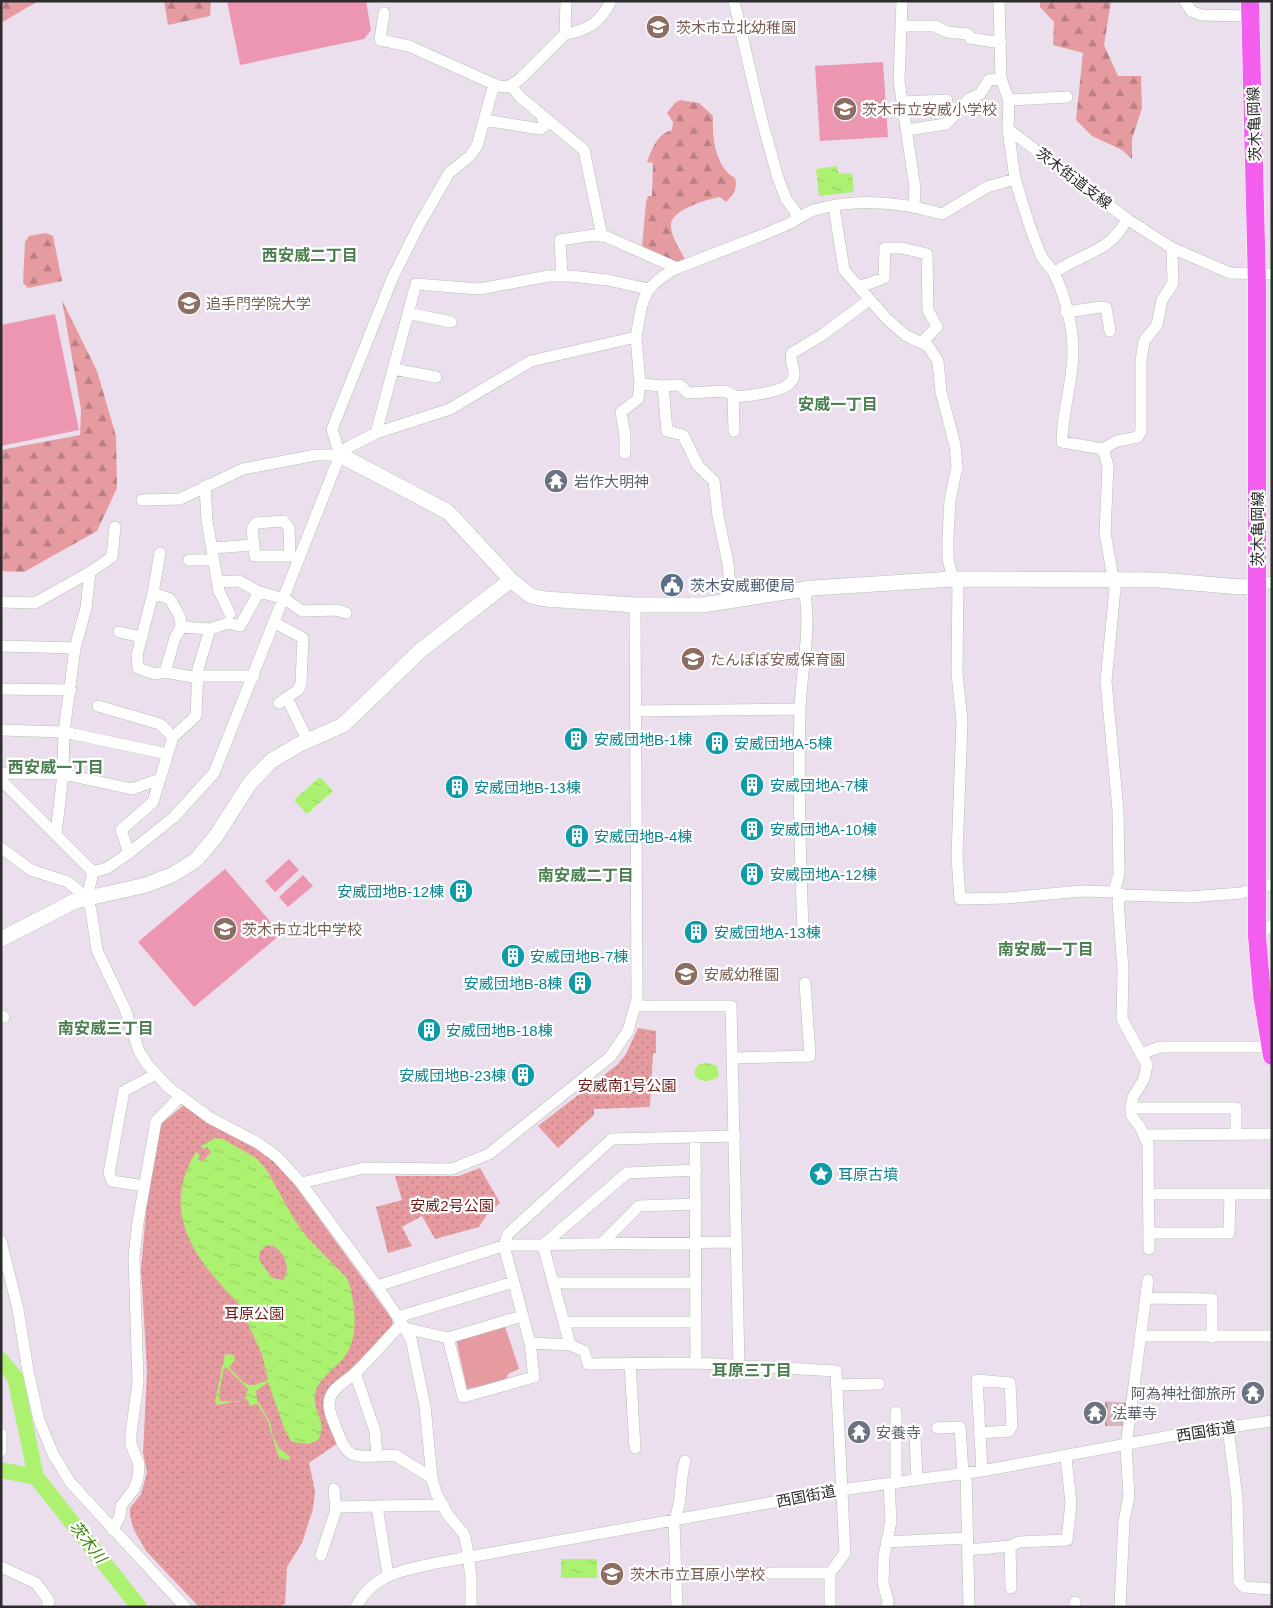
<svg xmlns="http://www.w3.org/2000/svg" width="1273" height="1608" font-family="Helvetica,'Noto Sans JP',sans-serif">
	<style>
		.grass { fill: #e59ba0 }
		.forest { fill: url(#forest-firs) }
		.cemetery { fill: url(#cemetery-stones) }
		.park { fill: url(#park-dots) }
		.pitch { fill: #ec96b1 }
		.water { fill: url(#water-ripples); fill-rule: evenodd }
		.lines { fill: none; stroke-linecap: round; stroke-linejoin: round }
		.river { stroke: #adf171; stroke-width: 16 }
		.street-casing { stroke: #b2c0b3; stroke-width: 12 }
		.secondary-casing { stroke: #b2c0b3; stroke-width: 16 }
		.primary-casing { stroke: #fff; stroke-width: 19 }
		.street { stroke: #fff; stroke-width: 11 }
		.secondary { stroke: #fff; stroke-width: 15 }
		.primary { stroke: #f35eee; stroke-width: 18 }
		.labels { text-anchor: middle; dominant-baseline: central; stroke-width: 4.5; stroke-linejoin: round; paint-order: stroke }
		.education-label { font-size: 15px; fill: #785e54; stroke: #fff; text-anchor: start }
		.street-label { font-size: 15px; fill: #2c2c2c; stroke: #fff }
		.worship-label { font-size: 15px; fill: #5b616d; stroke: #fff; text-anchor: start }
		.service-label { font-size: 15px; fill: #4e5e75; stroke: #fff; text-anchor: start }
		.culture-label { font-size: 15px; fill: #0d838f; stroke: #fff; text-anchor: start }
		.park-label { font-size: 15px; fill: #6c1e1a; stroke: #fff }
		.neighbourhood-label { font-size: 16px; font-weight: bold; fill: #4b7e50; stroke: #fff }
		.water-label { font-size: 16px; font-style: italic; fill: #3b840d; stroke: #fff }
	</style>
	<defs>
		<pattern id="forest-firs" width="22" height="20" patternUnits="userSpaceOnUse" patternTransform="scale(1.25)"><rect width="22" height="20" fill="#e59ba0"/><path d="M5 1l3.5 6h-7zM16 11l3.5 6h-7z" fill="#ba7f83"/></pattern>
		<pattern id="cemetery-stones" width="16" height="16" patternUnits="userSpaceOnUse" patternTransform="scale(1.25)"><rect width="16" height="16" fill="#d8b5bd"/><path d="M2 7V4a2 2 0 0 1 4 0v3zM10 15v-3a2 2 0 0 1 4 0v3z" fill="#af939a"/></pattern>
		<pattern id="park-dots" width="8" height="8" patternUnits="userSpaceOnUse" patternTransform="scale(1.25)"><rect width="8" height="8" fill="#e59ba0"/><path d="M2 2h.1M6 6h.1" fill="none" stroke="#ba7f83" stroke-width="1.8" stroke-linecap="round"/></pattern>
		<pattern id="water-ripples" width="26" height="14" patternUnits="userSpaceOnUse" patternTransform="scale(1.25)"><rect width="26" height="14" fill="#adf171"/><path d="M2 4q2-2 4 0t4 0M15 11q2-2 4 0t4 0" fill="none" stroke="#95cf62"/></pattern>
	</defs>
	<rect width="100%" height="100%" fill="#ebdfee"/>
	<path class="grass" d="M504 1323 519 1369 508 1374 506 1381 467 1389 456 1339Z"/>
	<path class="forest" d="M1 1H38L1 23Z
		M164 1H211L210 16 168 25Z
		M1040 1H1111L1104 45 1118 76H1141L1142 108 1132 139V159L1122 150 1092 136 1076 120 1083 53 1053 45 1054 22 1040 7Z
		M680 100 699 103 713 116C712 137 715 167 735 178 738 188 733 195 726 202L720 197C708 199 669 210 671 226 671 236 680 250 685 259L677 262 642 247 646 202 648 196H652L653 163 647 162C652 149 657 134 672 130L673 122 667 113 675 103Z
		M46 233 53 236 62 281 28 288 23 283 25 242 29 236Z
		M62 300 97 371 116 436 117 488 97 531 24 572 1 571V450L80 435 81 409Z"/>
	<path class="cemetery" d="M1105 1401 1129 1403 1126 1426H1105Z"/>
	<path class="park" d="M638 1028 656 1031V1053H653L650 1107 594 1109V1115L558 1148 538 1126 617 1065 626 1054Z
		M184 1105 270 1156 284 1170 392 1319 393 1329 331 1390 338 1443 309 1463 315 1491 313 1509 302 1543 287 1567 285 1604 277 1607H199L146 1551 134 1530 130 1516V1508L141 1494 147 1472 143 1453 147 1371 141 1269 148 1188 158 1126Z
		M480 1168 500 1203 488 1213 479 1227 435 1239 422 1216 402 1227 412 1246 388 1253 376 1207 402 1200 395 1176H459Z"/>
	<path class="pitch" d="M227 1H366L371 30 364 39 240 65Z
		M883 62 888 137 820 141 815 66Z
		M55 314 79 430 1 446V325Z
		M289 859 299 870 275 892 265 881Z
		M225 869 281 934 194 1007 138 942Z
		M303 875 313 886 288 907 279 897Z"/>
	<path class="water" d="M837 166 839 174 852 173 854 192 819 196 816 169Z
		M320 777 333 791 307 814 294 800Z
		M708 1063 717 1066 719 1076C712 1082 702 1083 695 1076V1069L699 1064Z
		M215 1138 223 1139 256 1158 266 1169 294 1219 306 1236 347 1278C355 1299 360 1337 345 1356 335 1369 317 1379 315 1395 312 1411 328 1421 318 1440L309 1444 292 1442 286 1433 268 1382 256 1391 257 1400 270 1422 273 1436 278 1447 290 1457 289 1460 279 1458 267 1419 257 1404 250 1406 247 1399 217 1405 215 1402 225 1354 234 1355 235 1360 229 1367 243 1382 249 1385H254L268 1380 262 1354 247 1322V1312C202 1267 156 1218 196 1152L200 1155 198 1158 202 1162 211 1152 207 1147 204 1149 201 1146ZM268 1245C282 1245 293 1269 283 1280L272 1278 259 1260 260 1251ZM226 1367 248 1389 245 1399 237 1402 220 1401C217 1391 223 1381 223 1370Z
		M561 1559H597V1578H561Z"/>
	<g class="lines">
		<path class="river" d="M1 1360 15 1377 36 1477 139 1607
			M1 1470 36 1477"/>
		<g class="street-casing">
			<path id="street" d="M734 1 761 117 778 178 786 199 795 211 797 218
				M902 1 899 81 915 188 914 206
				M999 1 1001 79 1009 100 1008 129 1127 219 1172 248 1230 273 1272 274
				M1185 1 1191 11 1201 15 1251 16
				M384 13 380 40 409 46 498 86 507 87 519 80 565 34 566 1
				M901 26H935L947 32 968 34 970 38 1001 43
				M565 34C587 31 601 22 611 1
				M511 85 520 97 584 150 602 236
				M1009 100 1067 97
				M903 102 947 100
				M484 120 540 129 544 126 542 115
				M907 130 946 124 969 99 980 94 989 80 1001 79
				M1015 179C1023 204 1030 231 1041 255 1044 262 1051 267 1054 273 1065 295 1073 327 1073 351 1073 382 1062 412 1062 442L1103 449 1108 466 1105 533 1115 589 1106 681 1118 810 1119 874 1114 892
				M834 207 844 270 886 318 905 335 928 346 938 361 941 392 955 445 957 467 950 500 948 537V559L953 579
				M1054 273C1083 252 1110 253 1127 219
				M562 276 560 240 594 235 607 237 677 268
				M859 287 884 278 885 248H902L927 254 928 310 937 327 922 342
				M1066 312 1101 307 1106 308 1110 331
				M408 313 451 322
				M636 337 640 384 663 386 667 431 683 435 698 466 714 481 718 516 728 563 731 601
				M393 369 436 377
				M663 386 680 385 688 393 725 391 733 395 734 431
				M733 397C745 396 792 393 794 376 795 368 789 362 792 353L822 335 869 300
				M376 433 416 284 479 289 549 276H570L608 280 648 289
				M1103 449 1117 441 1138 437 1141 431V361L1144 341 1157 325 1162 300 1173 283 1172 248
				M625 453V435L621 412 638 399 640 384
				M340 455 332 429 392 279 418 227 449 173 470 156 477 146 494 84
				M205 486 207 521 219 591 230 614
				M142 500 180 499 243 469 316 455H340
				M284 521 289 528 290 556H255L252 529 256 523Z
				M213 548 253 545
				M160 553 153 593 137 655 138 668 155 674 165 672 175 638 181 627
				M189 560H213
				M958 580 957 674 962 721 957 856 960 899 1007 898 1081 891 1114 892 1123 895 1189 897 1241 893 1272 884
				M217 582 239 581 259 592 285 599 302 611 337 610 346 613
				M1257 586 1272 582
				M153 593 170 599 180 617 181 627 210 629 228 623 240 626 259 592
				M1 602 35 603 90 572 112 557 115 527
				M275 623 303 638 301 683 298 690 279 703
				M119 632 142 637
				M1 646 75 648
				M165 672 198 678
				M198 676H254
				M1 689 71 690
				M287 698 308 741
				M98 706 160 724 173 737
				M636 711 800 709
				M1 730 64 732 167 754
				M1 773 63 774 132 789 160 779
				M1 780 93 872
				M56 834 63 774 64 732 75 648 86 608 90 572
				M1 848 31 870 68 882 87 898 91 910 97 950 125 1009 139 1051 147 1064 168 1087 210 1118 258 1143 277 1157 301 1183 377 1286 405 1328 411 1339 425 1406 432 1478 436 1493 448 1515 464 1534 467 1547 471 1578V1607
				M129 853 121 830 153 802 173 737 196 716 198 669 210 629
				M93 872 107 868 129 853 174 817 214 773 340 455 347 448 376 433 450 409 531 361 636 337C643 299 641 287 677 268 713 254 749 241 784 226 794 222 803 214 814 210 855 198 901 202 942 214L987 187 1015 179 1008 129
				M1123 895 1118 901 1123 970 1122 1019 1147 1065 1144 1079 1133 1097 1131 1108V1115L1140 1127 1148 1144 1149 1249
				M87 898 93 872
				M803 929C800 856 798 784 800 711 801 671 812 628 804 589
				M1257 936 1272 925
				M635 1006H731L739 1365
				M1 1016 4 1017
				M1141 1054 1160 1047H1270
				M733 1058 810 1056 805 983
				M1131 1108H1236V1135
				M1145 1135 1272 1134
				M695 1137 696 1363
				M301 1183 364 1168 452 1169 489 1154 610 1057 628 1031 637 999 635 605
				M144 1186 112 1181 109 1173 124 1091 156 1074
				M1149 1194H1272
				M1149 1233H1229L1230 1194
				M1 1241 18 1309 28 1371 39 1420 53 1454 70 1482 185 1607
				M601 1244 639 1206 696 1204
				M553 1283H696
				M377 1286 506 1245 736 1242
				M1147 1298 1212 1299V1337
				M398 1317 513 1282
				M564 1322H696
				M405 1328 448 1338 522 1316
				M1140 1336H1272
				M448 1338 463 1397 534 1377 530 1343 504 1246 508 1234 612 1139 735 1136
				M530 1343 570 1345 584 1351 588 1364 696 1363 836 1371 845 1553 830 1573V1607
				M570 1345 543 1245 627 1173 696 1170
				M630 1363 635 1448
				M355 1373 375 1431 377 1456 395 1455 432 1478
				M836 1385 879 1384
				M896 1412V1483
				M937 1428 960 1427 963 1473
				M1228 1428 1237 1498 1239 1582 1244 1587 1272 1589
				M979 1433 1009 1431 1012 1426 1010 1383 977 1380 982 1471
				M1 1434V1451
				M915 1436 917 1480
				M377 1456C355 1457 347 1458 339 1435 335 1425 326 1409 330 1398 333 1388 346 1381 354 1374 371 1358 386 1340 402 1323
				M966 1473 969 1607
				M335 1507 377 1506
				M113 1530 120 1516 121 1506 134 1489 138 1478 139 1464 131 1445V1433L138 1383 134 1256 138 1222 156 1121 181 1096
				M886 1542 966 1538
				M1010 1546 1019 1542 1067 1540 1071 1503 1066 1457
				M968 1550 1010 1546 1011 1588
				M321 1555 336 1510 334 1489
				M1 1567 36 1583 49 1601 47 1607
				M770 1573H830
				M388 1575 377 1506 443 1505
				M1075 1602V1607
				M356 1607C374 1573 402 1571 436 1563L840 1490 982 1471 1181 1434 1272 1421
				M677 1607 674 1521C683 1502 679 1481 685 1461
				M887 1607 888 1601 883 1583 884 1556 891 1521 889 1484
				M1120 1607 1124 1521 1129 1496 1126 1446 1148 1280"/>
		</g>
		<g class="secondary-casing">
			<path id="secondary" d="M340 455 448 512 511 580 531 596 545 599 635 605H702L812 588 953 579 1159 580 1240 587 1257 586
				M1 939 75 901 146 885 172 875 196 860 216 836 250 783 271 761 298 745 343 725 421 650 511 580"/>
		</g>
		<g class="primary-casing">
			<path id="primary" d="M1250 1 1257 286V936L1262 995 1272 1056"/>
		</g>
		<use href="#street" class="street"/>
		<use href="#secondary" class="secondary"/>
		<use href="#primary" class="primary"/>
	</g>
	<defs>
		<g id="school-disc" transform="scale(1.25)"><circle r="9.5" fill="#8d6e63" stroke="#fff"/><path d="M0-5L7-2L0 1L-7-2ZM-4 1L0 2.5L4 1V4Q0 6-4 4Z" fill="#fff"/></g>
		<g id="university-disc" transform="scale(1.25)"><circle r="9.5" fill="#8d6e63" stroke="#fff"/><path d="M0-5L7-2L0 1L-7-2ZM-4 1L0 2.5L4 1V4Q0 6-4 4Z" fill="#fff"/></g>
		<g id="temple-disc" transform="scale(1.25)"><circle r="9.5" fill="#6b7280" stroke="#fff"/><path d="M0-6L5-2H3V0L6.5 2.5H4V6H1.5V3h-3V6H-4V2.5H-6.5L-3 0V-2H-5Z" fill="#fff"/></g>
		<g id="civic-disc" transform="scale(1.25)"><circle r="9.5" fill="#5c6f8a" stroke="#fff"/><path d="M-.6-6.5H3V-4.5H.6V-3L4-1V1h2V6H-6V1h2V-1L-.6-3ZM-1.2 2.5V6h2.4V2.5Z" fill="#fff"/></g>
		<g id="building-disc" transform="scale(1.25)"><circle r="9.5" fill="#0f9aa8" stroke="#fff"/><path d="M-4-6H4V6H1V3H-1V6H-4ZM-2.5-4.3h1.7v1.8h-1.7ZM.8-4.3h1.7v1.8H.8ZM-2.5-1h1.7V.8h-1.7ZM.8-1h1.7V.8H.8Z" fill="#fff"/></g>
		<g id="sight-disc" transform="scale(1.25)"><circle r="9.5" fill="#0f9aa8" stroke="#fff"/><path d="M0-6L1.8-2.2L6-1.7L2.9 1.2L3.7 5.4L0 3.3L-3.7 5.4L-2.9 1.2L-6-1.7L-1.8-2.2Z" fill="#fff"/></g>
	</defs>
	<g fill-rule="evenodd">
		<use href="#school-disc" x="658" y="27"/>
		<use href="#school-disc" x="845" y="109"/>
		<use href="#university-disc" x="189" y="303"/>
		<use href="#temple-disc" x="556" y="481"/>
		<use href="#civic-disc" x="672" y="585"/>
		<use href="#school-disc" x="693" y="659"/>
		<use href="#building-disc" x="576" y="739"/>
		<use href="#building-disc" x="717" y="743"/>
		<use href="#building-disc" x="752" y="785"/>
		<use href="#building-disc" x="457" y="787"/>
		<use href="#building-disc" x="752" y="829"/>
		<use href="#building-disc" x="577" y="836"/>
		<use href="#building-disc" x="752" y="874"/>
		<use href="#building-disc" x="461" y="891"/>
		<use href="#school-disc" x="225" y="929"/>
		<use href="#building-disc" x="696" y="932"/>
		<use href="#building-disc" x="513" y="956"/>
		<use href="#school-disc" x="686" y="974"/>
		<use href="#building-disc" x="580" y="983"/>
		<use href="#building-disc" x="429" y="1030"/>
		<use href="#building-disc" x="523" y="1075"/>
		<use href="#sight-disc" x="821" y="1174"/>
		<use href="#temple-disc" x="1253" y="1393"/>
		<use href="#temple-disc" x="1095" y="1413"/>
		<use href="#temple-disc" x="859" y="1432"/>
		<use href="#school-disc" x="612" y="1574"/>
	</g>
	<g class="labels">
		<g class="education-label">
			<text x="676" y="27">茨木市立北幼稚園</text>
			<text x="862" y="109">茨木市立安威小学校</text>
			<text x="206" y="303">追手門学院大学</text>
			<text x="710" y="659">たんぽぽ安威保育園</text>
			<text x="242" y="929">茨木市立北中学校</text>
			<text x="704" y="974">安威幼稚園</text>
			<text x="630" y="1574">茨木市立耳原小学校</text>
		</g>
		<g class="street-label">
			<text transform="translate(1254 124) rotate(-92)">茨木亀岡線</text>
			<text transform="translate(1074 178) rotate(37)">茨木街道支線</text>
			<text transform="translate(1257 529) rotate(-90)">茨木亀岡線</text>
			<text transform="translate(1206 1431) rotate(-9)">西国街道</text>
			<text transform="translate(806 1496) rotate(-11)">西国街道</text>
		</g>
		<g class="worship-label">
			<text x="574" y="481">岩作大明神</text>
			<text x="1236" y="1393" text-anchor="end">阿為神社御旅所</text>
			<text x="1112" y="1413">法華寺</text>
			<text x="876" y="1432">安養寺</text>
		</g>
		<g class="service-label">
			<text x="690" y="585">茨木安威郵便局</text>
		</g>
		<g class="culture-label">
			<text x="594" y="739">安威団地B-1棟</text>
			<text x="734" y="743">安威団地A-5棟</text>
			<text x="770" y="785">安威団地A-7棟</text>
			<text x="474" y="787">安威団地B-13棟</text>
			<text x="770" y="829">安威団地A-10棟</text>
			<text x="594" y="836">安威団地B-4棟</text>
			<text x="770" y="874">安威団地A-12棟</text>
			<text x="444" y="891" text-anchor="end">安威団地B-12棟</text>
			<text x="714" y="932">安威団地A-13棟</text>
			<text x="530" y="956">安威団地B-7棟</text>
			<text x="562" y="983" text-anchor="end">安威団地B-8棟</text>
			<text x="446" y="1030">安威団地B-18棟</text>
			<text x="506" y="1075" text-anchor="end">安威団地B-23棟</text>
			<text x="838" y="1174">耳原古墳</text>
		</g>
		<g class="park-label">
			<text x="627" y="1085">安威南1号公園</text>
			<text x="452" y="1205">安威2号公園</text>
			<text x="254" y="1313">耳原公園</text>
		</g>
		<g class="neighbourhood-label">
			<text x="310" y="255">西安威二丁目</text>
			<text x="838" y="404">安威一丁目</text>
			<text x="56" y="767">西安威一丁目</text>
			<text x="586" y="875">南安威二丁目</text>
			<text x="1046" y="949">南安威一丁目</text>
			<text x="106" y="1028">南安威三丁目</text>
			<text x="752" y="1370">耳原三丁目</text>
		</g>
		<g class="water-label">
			<text transform="translate(88 1542) rotate(52)">茨木川</text>
		</g>
	</g>
	<rect width="1273" height="1608" fill="none" stroke="#2c2c2c" stroke-width="5"/>
</svg>
